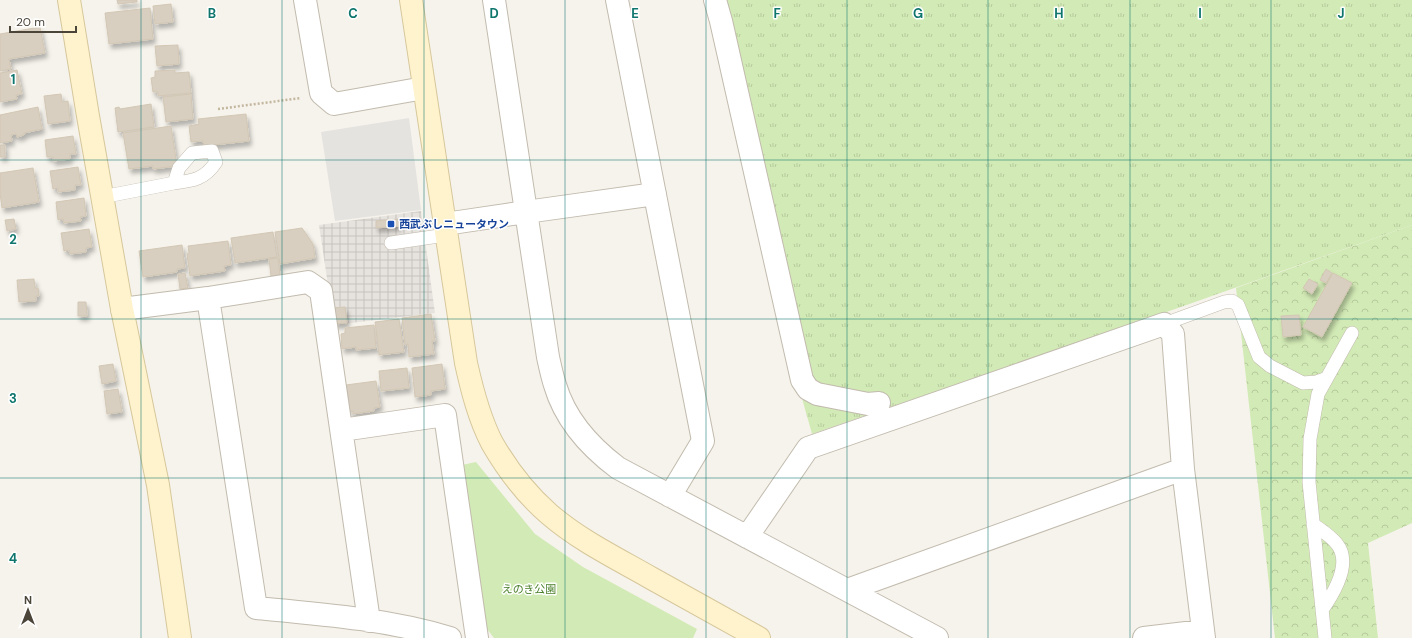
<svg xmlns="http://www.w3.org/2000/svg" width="1412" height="638" font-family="'DM Sans','Noto Sans JP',sans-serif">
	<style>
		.industrial { fill: url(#industrial-grid) }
		.grass { fill: url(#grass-tufts) }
		.forest { fill: url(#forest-crowns) }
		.green { fill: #d2eab5 }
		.parking { fill: #e5e3e0 }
		.building { fill: #d8cfc1; stroke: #d3c7b4; filter: url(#shadow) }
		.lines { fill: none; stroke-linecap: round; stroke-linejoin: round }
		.lane-casing { stroke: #c2bbae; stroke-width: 14 }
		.street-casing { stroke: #c2bbae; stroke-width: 24 }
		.secondary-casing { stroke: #d6c79b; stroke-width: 24 }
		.path { stroke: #c4b79f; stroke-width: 2.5; stroke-dasharray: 2 2; stroke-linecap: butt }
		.lane { stroke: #fff; stroke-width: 13 }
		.street { stroke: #fff; stroke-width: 22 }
		.secondary { stroke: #fff3cd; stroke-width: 22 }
		.grid { fill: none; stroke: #0f766e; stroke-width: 1; stroke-opacity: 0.55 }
		.transit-dot { fill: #1a4fb4; stroke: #fff; stroke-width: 1.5 }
		.labels { text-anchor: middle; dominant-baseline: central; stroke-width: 3; stroke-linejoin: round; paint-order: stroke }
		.transit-label { font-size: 11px; font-weight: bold; fill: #164399; stroke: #fff; text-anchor: start }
		.park-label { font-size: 11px; fill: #4a7f2a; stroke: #fff }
		.grid-label { font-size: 13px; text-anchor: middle; font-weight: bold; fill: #0f766e; stroke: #fff; stroke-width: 3; stroke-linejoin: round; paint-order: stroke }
	</style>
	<defs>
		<pattern id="industrial-grid" width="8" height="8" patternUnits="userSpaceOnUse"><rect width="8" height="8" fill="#e6e2dd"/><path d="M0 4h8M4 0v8" fill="none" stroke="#c7c3be"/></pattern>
		<pattern id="grass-tufts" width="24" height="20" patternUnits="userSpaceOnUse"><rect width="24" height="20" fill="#d2eab5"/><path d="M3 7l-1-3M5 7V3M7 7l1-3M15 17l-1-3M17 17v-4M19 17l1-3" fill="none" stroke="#b6ca9c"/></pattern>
		<pattern id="forest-crowns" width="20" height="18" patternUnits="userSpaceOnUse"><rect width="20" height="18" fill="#d2eab5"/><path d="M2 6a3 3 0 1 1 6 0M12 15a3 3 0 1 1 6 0" fill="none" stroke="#b6ca9c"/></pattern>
		<filter id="shadow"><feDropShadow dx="2.5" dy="4.5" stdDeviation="2" flood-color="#0004"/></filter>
	</defs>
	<rect width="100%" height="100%" fill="#f6f3ec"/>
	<path class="industrial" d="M421 211 435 313 334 325 319 225Z"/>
	<path class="grass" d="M710 0H1412V225L1178 308 812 434 796 377Z"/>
	<path class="forest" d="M1412 225V523L1368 543 1378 638H1275L1236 288Z"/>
	<path class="green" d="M476 462 535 534 583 567 697 629 693 638H494L487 629 462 465Z"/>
	<path class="parking" d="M409 118 421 210 335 221 321 132Z"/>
	<path class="building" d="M117 0H137V2L118 4Z
		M171 4 173 22 155 24 153 6Z
		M150 8 153 39 109 44 105 13Z
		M40 27 45 53 9 59 11 69 0 71V34Z
		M178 45 179 64 157 66 155 46Z
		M17 70 22 94 16 95 17 99 0 102V73Z
		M175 70V73L189 72 191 93 158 96V92H153L151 78 155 77V71Z
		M61 94 62 102 68 101 70 121 48 124 44 96Z
		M191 94 193 119 166 122 163 97Z
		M151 104 154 127 118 132 115 108 119 107 120 109Z
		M38 107 42 129 24 133V135L17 137 16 134 11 135 12 141 0 143V115Z
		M246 114 249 141 204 146 203 141 191 142 189 126 199 124 198 119Z
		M171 126 177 166 153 169V166L129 169 123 133Z
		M73 136 76 154H70V159L53 161V157H47L45 140Z
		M0 145H5V157H0Z
		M78 167 81 185H75V190L58 192V188L53 189 50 171Z
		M33 168 39 202 2 208 0 193V173Z
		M84 198 86 216 80 217 81 221 64 223 63 219 58 220 56 202Z
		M14 219 16 229 7 231 5 220Z
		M398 219 399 226 376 228V221Z
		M302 228 313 244 315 258 280 264 275 232Z
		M89 229 92 247 86 248V252L70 254 69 250 64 251 61 233Z
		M273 232 277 257 235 263 231 238Z
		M228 241 231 265 224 266 225 271 190 276 187 254 189 253 188 246Z
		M182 245 185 268 177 269V272L143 277 139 251Z
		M278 258 280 275 271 276 269 259Z
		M1326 269 1332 273 1326 283 1320 280Z
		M185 273 188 288 180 289 178 274Z
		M1333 273 1352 283 1322 337 1303 327Z
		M34 279 35 288H38L39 296H36V301L19 302 17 280Z
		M1309 279 1318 284 1312 294 1303 288Z
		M78 302H86L87 316H78Z
		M345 307 347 323 334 324 333 308Z
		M431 314 435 341H432L434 354 409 357 408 344 405 345 402 318Z
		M1299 315 1301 335 1283 337 1281 316Z
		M399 319 404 352 379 355 375 322Z
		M374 325 376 348 356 350V347L342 349 341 334 345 333V328Z
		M113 364 116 381 102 384 99 366Z
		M442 364 445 389 431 391V395L415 397 412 368Z
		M407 368 409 388 381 391 379 371Z
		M376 381 380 407 374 408V411L353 414V411L350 412 346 385Z
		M118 389 122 412 107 414 104 391Z"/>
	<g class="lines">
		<g class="lane-casing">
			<path id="lane" d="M102 197 174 183 179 168 192 153 212 151 216 162C205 179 193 181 174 183
				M391 243 446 235
				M1164 324 1224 302 1232 301 1238 305 1259 357 1270 366 1303 383 1316 382 1327 378
				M1313 524C1321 530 1331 536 1337 544 1352 563 1334 593 1322 610
				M1325 638 1309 482 1310 439 1318 394 1352 333"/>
		</g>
		<g class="street-casing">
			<path id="street" d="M305 0 321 93 334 104 424 88
				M494 0 548 357C550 366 552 376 555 385 565 419 590 447 618 468L937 638
				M617 0 703 441 670 496
				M715 0 721 21 802 380 808 389 817 394 868 404 879 403
				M445 224 526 212 655 194
				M208 298 256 608C320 614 387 619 450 638
				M122 309 208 298 308 282 321 291 369 621
				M342 430 445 415 477 638
				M747 537 808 448 1164 324 1173 334 1183 469 1204 638
				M847 590 1183 469
				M1144 638 1203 631"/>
		</g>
		<g class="secondary-casing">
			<path id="secondary" d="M69 0 88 116 122 309 158 485 180 638
				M411 0 466 363C472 390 479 418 492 443 507 469 526 494 549 514 579 540 616 558 651 578 687 598 723 618 759 638"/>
		</g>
		<path class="path" d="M218 109 301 98"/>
		<use href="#lane" class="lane"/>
		<use href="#street" class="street"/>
		<use href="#secondary" class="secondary"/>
	</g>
	<path class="grid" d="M141 0V638M282 0V638M424 0V638M565 0V638M706 0V638M847 0V638M988 0V638M1130 0V638M1271 0V638M0 160H1412M0 319H1412M0 478H1412"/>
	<rect class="transit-dot" x="387" y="220" width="8" height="8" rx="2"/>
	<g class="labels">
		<g class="transit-label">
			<text x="399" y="224">西武ぶしニュータウン</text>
		</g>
		<g class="park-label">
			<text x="529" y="589">えのき公園</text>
		</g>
	</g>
	<g class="grid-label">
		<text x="212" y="18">B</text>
		<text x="353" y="18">C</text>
		<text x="494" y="18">D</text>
		<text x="635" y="18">E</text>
		<text x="777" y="18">F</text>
		<text x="918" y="18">G</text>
		<text x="1059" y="18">H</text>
		<text x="1200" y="18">I</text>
		<text x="1341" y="18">J</text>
		<text x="13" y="84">1</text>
		<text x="13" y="244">2</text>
		<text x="13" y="403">3</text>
		<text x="13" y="563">4</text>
	</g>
	<g transform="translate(28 610)" stroke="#ffffff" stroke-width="3" paint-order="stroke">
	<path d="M0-3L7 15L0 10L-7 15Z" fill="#4b4439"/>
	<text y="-6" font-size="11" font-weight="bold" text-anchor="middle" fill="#4b4439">N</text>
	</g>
	<path d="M10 26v6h66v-6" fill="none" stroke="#4b4439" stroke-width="2"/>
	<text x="16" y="26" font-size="12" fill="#4b4439" stroke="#ffffff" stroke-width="3" paint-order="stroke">20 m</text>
</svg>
